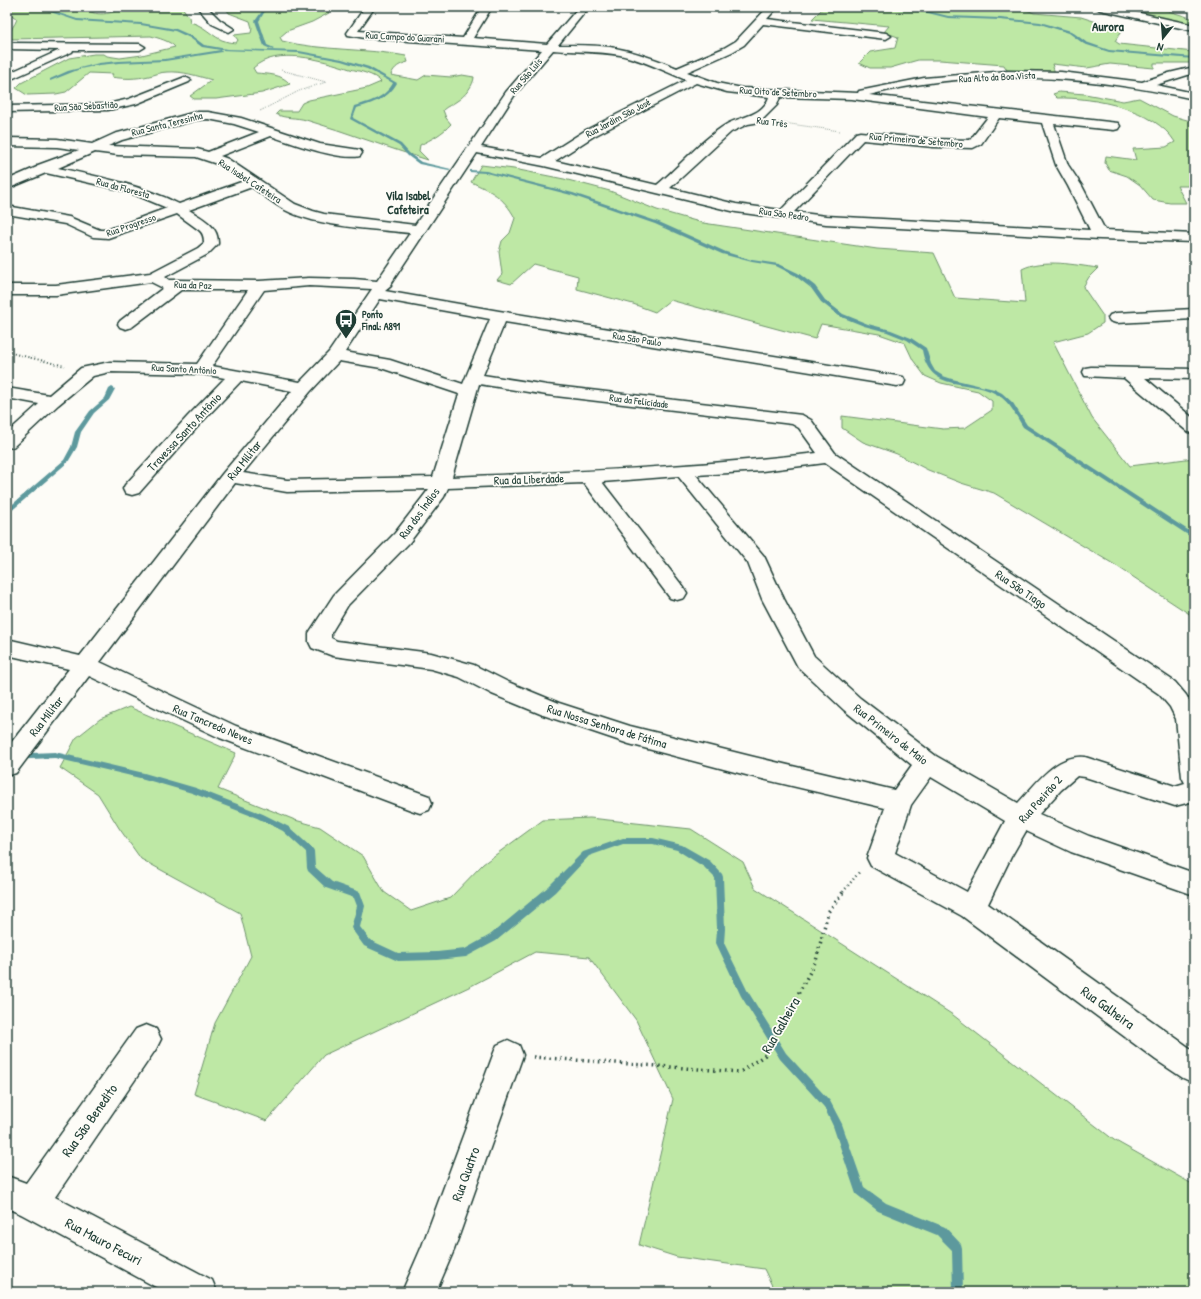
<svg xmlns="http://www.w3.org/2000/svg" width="1201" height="1299" font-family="'Patrick Hand',sans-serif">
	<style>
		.green { fill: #bee8a5; stroke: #6e926c }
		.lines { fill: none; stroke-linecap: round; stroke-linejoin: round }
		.stream { fill: #5d999d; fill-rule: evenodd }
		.minor-casing { stroke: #1f3d34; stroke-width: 3 }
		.path-far3 { stroke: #1f3d34; stroke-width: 1; stroke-dasharray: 0.5 1.5; stroke-linecap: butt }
		.path-far2 { stroke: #1f3d34; stroke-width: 2; stroke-dasharray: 1 2.5; stroke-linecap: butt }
		.path-far1 { stroke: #1f3d34; stroke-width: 2.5; stroke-dasharray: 1 3; stroke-linecap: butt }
		.path { stroke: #1f3d34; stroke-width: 3.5; stroke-dasharray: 1.5 4; stroke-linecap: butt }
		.minor { fill: #fdfcf7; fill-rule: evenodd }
		.labels { text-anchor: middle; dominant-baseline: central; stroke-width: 3.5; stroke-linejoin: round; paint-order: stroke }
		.far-street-label { font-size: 10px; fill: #1f3d34; stroke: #fdfcf7 }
		.far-poi-label { font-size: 10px; font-weight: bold; fill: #1f3d34; stroke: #fdfcf7; text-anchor: start }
		.far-quarter-label { font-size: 12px; font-weight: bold; fill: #1f3d34; stroke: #fdfcf7 }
		.street-label { font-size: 12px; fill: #1f3d34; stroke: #fdfcf7 }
		.far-district-label { font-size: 13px; font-weight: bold; fill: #1f3d34; stroke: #fdfcf7 }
		.near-street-label { font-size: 14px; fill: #1f3d34; stroke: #fdfcf7 }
	</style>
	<rect width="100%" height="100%" fill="#fdfcf7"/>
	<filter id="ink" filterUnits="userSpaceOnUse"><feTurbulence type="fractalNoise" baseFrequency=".025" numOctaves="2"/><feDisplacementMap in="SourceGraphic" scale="8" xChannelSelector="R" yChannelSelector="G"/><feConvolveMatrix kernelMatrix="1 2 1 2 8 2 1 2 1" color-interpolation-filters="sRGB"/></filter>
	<g filter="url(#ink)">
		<path class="green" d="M12 7H84C94 18 113 14 124 7H182L189 17 190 22C210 27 213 42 236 43L238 40 234 35 251 33 252 28 250 21 229 13 225 7H325L329 13 312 22 287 31 280 37 282 41C322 51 366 48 406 56L408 62C400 64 394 67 391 75L418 80 426 75 451 77 462 75 474 77C474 85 464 97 457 101 452 105 447 106 443 110L446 118 451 124C442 134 432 139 420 145L419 151 428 160C387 148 347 132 306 120 296 117 285 119 276 114L279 111H297L302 103 309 100 367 88 381 82C375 74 359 71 350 69 322 60 277 46 253 68L256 73C268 74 282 74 290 84L262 93 216 99H194L190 96 212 80C197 76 183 71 167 72 160 72 155 75 149 76 136 79 124 79 111 77L113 74 89 73 66 92 56 94 27 95 16 88 21 83 69 58 94 54H104L107 56 120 58 142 55 175 47C170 41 158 38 151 36L13 39 7 37C10 30 15 25 17 19L9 13Z
			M824 7H1020L1034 13 1081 17 1122 30 1115 41 1119 44 1194 52V63H1154V68L1110 64 1087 68 1052 64 1055 73 1008 72 1004 65 940 60H918L890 68H870L859 63 870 52 895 48 898 37 884 32 889 26 812 19Z
			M1156 7 1194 19V26L1139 14Z
			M1059 92 1085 94 1123 101 1139 98 1173 116 1194 122V186H1177L1186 203H1170L1153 200 1140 185 1127 176 1109 170 1105 163 1106 156 1136 160 1133 149 1166 147 1175 142C1155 109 1094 97 1057 98L1053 94Z
			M481 165 514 169 564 179 610 191 657 210 703 223 877 249 934 253 955 298 1025 303 1022 269C1044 258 1074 265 1098 268L1089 277 1083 287 1103 316V323L1088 333 1053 342 1092 418 1130 466 1194 458V617L1115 565 994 493 961 483 928 470 897 454 863 442 842 428V416L943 429 965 428 992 410V401L978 391 941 383 925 376 913 360 905 343 879 334 821 324 815 339 670 300 655 312 633 304 577 289 578 276 533 264 511 284 497 280 502 274 499 252 502 241 510 233 515 218C504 197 491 191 471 182Z
			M129 707 236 753 218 789 295 820 320 827 363 856 384 892 411 911 450 898 483 864 543 820 590 818 691 829 743 862 755 888 953 1015 1114 1140 1194 1185V1292H775L764 1269 677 1257 639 1245 673 1099 636 1020 589 957 535 952 471 986 324 1055 267 1121 194 1094 215 1023 251 956 240 913 141 859 119 828 98 794 60 768 76 738 100 719Z"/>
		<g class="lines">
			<path class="stream" d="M36 7H41L77 19 141 23 176 29 192 36 204 45 227 49 299 51 342 59 369 67 397 83C388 99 373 103 357 108L353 118 401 144 410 154 421 162 451 169 449 170 419 164 408 156 399 146 350 119 354 106C369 102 385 98 393 83L367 69 341 61 299 53 221 50 222 52 165 61 119 63 99 65 80 69 50 81V79L68 71 99 63 119 61 165 59 221 50 202 47 190 38 175 31 141 25 77 21Z
				M265 7 267 8 259 21 267 45 274 48 273 50 264 46 255 21Z
				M879 7 928 11 948 16 1000 18 1040 22 1071 31 1086 42 1109 50 1194 57V59L1109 52 1084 44 1069 33 1040 24 1000 20 948 18 928 13Z
				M470 170 486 171 573 193 659 222 726 252 752 260 779 264 798 273 815 286 825 300 843 314 868 324 891 330 911 338 926 348 931 364 935 371 943 376 952 379 994 389 1002 393 1013 403 1027 425 1194 534V539L1023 427C1016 416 1010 402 998 395 969 377 930 395 922 350L907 340 887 332 864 326 839 316 821 302 811 288 794 275 776 266 752 262 722 254 655 224 571 195 486 173 469 172V170Z
				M112 387 115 389 109 400 94 413 81 432 77 447 68 462 9 513 7 514V509L64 460 71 447 75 432 90 411 105 398 109 389Z
				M55 752 144 773 196 788 263 814 289 827 313 849 314 851 315 867 332 882 360 892 365 906 360 927 370 940 398 953 437 952 465 949 490 935 549 886 583 852 623 838H653L682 845 710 861 722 874 723 877 725 929 724 943 747 990 786 1053 830 1101 842 1124 864 1187 886 1203 945 1227 961 1244 962 1248 963 1292H953L952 1250 937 1235 878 1211 856 1194 833 1126 824 1107 780 1059 741 996 716 943 717 929 715 878 704 867 677 850 653 844H623L589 856 555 892 496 941 466 957 437 960 398 961 364 946 351 928 357 906 354 898 326 888 308 871 307 868 306 852 283 831 257 818 192 793 144 779 55 758 7 760V754Z"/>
			<g class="minor-casing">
				<path id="minor" d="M197 7H207L220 20 234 29 229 32 212 24Z
					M365 7H375L358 31 463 38 482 7H492L473 38 547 44 579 7H589L558 45C575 45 593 45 610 47 633 51 656 59 677 68L724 48 736 41 767 8 770 7 775 10 767 19 886 33 891 36 886 39 763 24 744 45 732 52 687 72 717 83 742 88 858 93 859 91 924 78 1008 71 1061 72 1142 82 1169 73 1194 67V73L1156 85 1194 93V99C1087 76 977 67 869 95L1118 123 1120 126 1118 129 1114 130 1054 124 1068 165 1082 186 1105 230 1194 234V242L1100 239 826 224 736 212 544 166 477 153 390 285 391 286 385 291 499 311 903 377 905 381 903 385 897 386 505 322 483 375 547 385 802 415 811 420 835 453 1175 682 1186 695 1194 709V801L1175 806 1085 777 1077 776 1061 790 1039 814 1089 836 1194 873V895L1071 852 1026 831 1011 857 988 904 1194 1051V1083L1183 1078 1156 1060 962 916 871 866 867 858 885 808 750 776 629 744 543 715 492 694 459 677 431 669 333 656 312 648 309 642V633L334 595 395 533 429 489 287 492 235 483 100 662 236 726 429 796 432 803 429 810 420 813 411 810 220 738 89 676 16 773 7 776V748L69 669 7 655V639L80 656 223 473 292 391 241 381 200 424 139 493 132 495 125 493 123 489 125 485 188 416 225 378 202 374 110 372 93 376 58 405 13 447 7 448V433L39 404 7 398V388L49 395 81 368 110 362 197 364 248 290H181L132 327 126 329 120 327 118 324 120 321 163 288 151 282 56 295H7V285H56L150 273 198 248 204 243C204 237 203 233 199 230L177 214 108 238 93 237 65 224 7 214V206L69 217 100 230H107L167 208 136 195 117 189 46 173 7 189V180L37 167 38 165 79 150 57 147 7 146V138L57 139 92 144 114 134 196 112H208L241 118 320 144 360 150 362 153 360 156C340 161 291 143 271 136L220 156 228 159 295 204 313 211 324 214 415 225 506 92 542 50 365 38 348 35 347 33ZM553 50C575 52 598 51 620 55 643 60 664 71 686 80L586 130 542 158 481 147 514 96ZM696 83 727 92 769 97C763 116 742 116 727 124 703 138 679 167 657 185L555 161 594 136ZM780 97 852 99 988 117 970 140 933 139 860 132 856 133 781 210 736 204 670 188 731 132 748 124 760 122 777 105ZM999 118 1042 123 1056 165 1068 186 1090 230 826 216 794 212 863 140 933 147 973 148 981 144ZM208 119 234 124 259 132 208 152 197 149 108 146 122 140 196 120ZM95 152 118 155 196 157 220 165 244 181 179 204C141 185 100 177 58 168ZM252 187C263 195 274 204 285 210 317 227 373 229 410 233L377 281 354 279 309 278 259 281 177 280H169L165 277 208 254 218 244C219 226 202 218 189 210ZM309 286 372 289 329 352 300 382 212 366 264 290ZM380 299 490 319 463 384 390 360 345 352ZM339 361 381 368 459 394 433 477 287 480 243 473 310 392ZM479 384 547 395 792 424 799 428 817 453C696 467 574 472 452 477ZM825 463 1159 694 1170 707 1176 719 1182 777 1185 783 1175 786 1085 757C1056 754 1036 784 1018 803L936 756 860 698 814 656 784 599 764 556 696 475 762 471ZM678 476 748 563 762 599 798 667 844 710 912 765 894 790 750 756 630 726 559 703 508 682 474 665 431 653 337 641 331 638V633L348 605 409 543 444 497 448 488 584 483 670 598 677 600 684 598 687 593 684 588 602 482ZM931 777 1005 821 967 892 895 853 911 805Z
					M1095 7H1113L1194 25V31L1100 10Z
					M7 43 140 44 145 47 140 50H73L72 52 7 81V74L60 50 7 49Z
					M185 77 191 80 189 82 136 104 108 110 7 112V106L108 104 129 99Z
					M1194 309V319L1116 323 1110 321 1108 318 1110 315 1116 313Z
					M1091 367 1194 369V379L1145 378 1194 419V433L1188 432 1124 378 1085 376 1083 372 1085 368Z
					M146 1025 156 1029 161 1039 156 1049 55 1197 212 1280 217 1292H165L21 1214 7 1208V1176L26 1183 136 1029Z
					M508 1040 519 1045 523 1055 454 1250 436 1292H402L422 1246 493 1055 497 1045Z"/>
			</g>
			<path class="path-far3" d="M260 111 299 91 326 82 281 70
				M776 122 840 131"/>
			<path class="path-far2" d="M7 352 65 366"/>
			<path class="path-far1" d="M843 892 860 871"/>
			<path class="path" d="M533 1057 740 1072 765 1055 816 961 828 912 844 891"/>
			<use href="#minor" class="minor"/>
		</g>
	</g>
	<defs>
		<g id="bus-pin" transform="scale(1.15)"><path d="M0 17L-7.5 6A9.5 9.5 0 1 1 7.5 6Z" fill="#1f3d34" stroke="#fdfcf7"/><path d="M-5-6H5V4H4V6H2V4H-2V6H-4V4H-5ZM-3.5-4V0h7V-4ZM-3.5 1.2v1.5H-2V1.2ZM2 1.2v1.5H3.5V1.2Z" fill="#fff"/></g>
	</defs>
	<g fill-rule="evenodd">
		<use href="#bus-pin" x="346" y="320"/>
	</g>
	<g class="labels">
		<g class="far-street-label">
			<text transform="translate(405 37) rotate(3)">Rua Campo do Guarani</text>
			<text transform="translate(526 76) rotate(-49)">Rua São Luís</text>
			<text transform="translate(997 77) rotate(-3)">Rua Alto da Boa Vista</text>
			<text transform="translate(778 92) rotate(3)">Rua Oito de Setembro</text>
			<text transform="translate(86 106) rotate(-3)">Rua São Sebastião</text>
			<text transform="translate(618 118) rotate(-28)">Rua Jardim São José</text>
			<text transform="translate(772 122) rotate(7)">Rua Três</text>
			<text transform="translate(167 124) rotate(-14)">Rua Santa Teresinha</text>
			<text transform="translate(916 140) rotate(5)">Rua Primeiro de Setembro</text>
			<text transform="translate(250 181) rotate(33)">Rua Isabel Cafeteira</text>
			<text transform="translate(123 188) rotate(15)">Rua da Floresta</text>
			<text transform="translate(784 214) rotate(8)">Rua São Pedro</text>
			<text transform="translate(131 225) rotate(-19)">Rua Progresso</text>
			<text transform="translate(193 285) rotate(2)">Rua da Paz</text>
			<text transform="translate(637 339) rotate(9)">Rua São Paulo</text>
			<text transform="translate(184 369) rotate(3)">Rua Santo Antônio</text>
			<text transform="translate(639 401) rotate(7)">Rua da Felicidade</text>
		</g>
		<g class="far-poi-label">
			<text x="362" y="314">Ponto<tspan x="362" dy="12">Final: A891</tspan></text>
		</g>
		<g class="far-quarter-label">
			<text x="408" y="195">Vila Isabel<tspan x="408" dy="14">Cafeteira</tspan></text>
		</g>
		<g class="street-label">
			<text transform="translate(184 432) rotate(-47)">Travessa Santo Antônio</text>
			<text transform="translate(244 460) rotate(-51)">Rua Militar</text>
			<text transform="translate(529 479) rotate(-2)">Rua da Liberdade</text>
			<text transform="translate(419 513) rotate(-54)">Rua dos Índios</text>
			<text transform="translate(1021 589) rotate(34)">Rua São Tiago</text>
			<text transform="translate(46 716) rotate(-52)">Rua Militar</text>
			<text transform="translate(213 724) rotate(23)">Rua Tancredo Neves</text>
			<text transform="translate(607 726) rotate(17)">Rua Nossa Senhora de Fátima</text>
			<text transform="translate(891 734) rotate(38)">Rua Primeiro de Maio</text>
			<text transform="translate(1040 799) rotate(-48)">Rua Poeirão 2</text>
		</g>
		<g class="far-district-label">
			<text x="1108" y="26">Aurora</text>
		</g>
		<g class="near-street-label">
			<text transform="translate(1108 1007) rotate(36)">Rua Galheira</text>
			<text transform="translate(780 1025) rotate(-60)">Rua Galheira</text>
			<text transform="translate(89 1120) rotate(-55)">Rua São Benedito</text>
			<text transform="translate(465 1174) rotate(-70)">Rua Quatro</text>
			<text transform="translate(104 1241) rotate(28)">Rua Mauro Fecuri</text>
		</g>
	</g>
	<rect width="1201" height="1299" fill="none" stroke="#fdfcf7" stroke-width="24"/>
	<rect x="12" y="12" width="1177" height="1275" fill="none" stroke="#1f3d34" stroke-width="1.5" filter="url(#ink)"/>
	<g transform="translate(1163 38) rotate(197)" stroke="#fdfcf7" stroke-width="3" paint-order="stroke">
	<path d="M0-3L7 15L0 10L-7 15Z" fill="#1f3d34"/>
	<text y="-6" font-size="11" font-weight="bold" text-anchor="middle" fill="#1f3d34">N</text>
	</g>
</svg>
